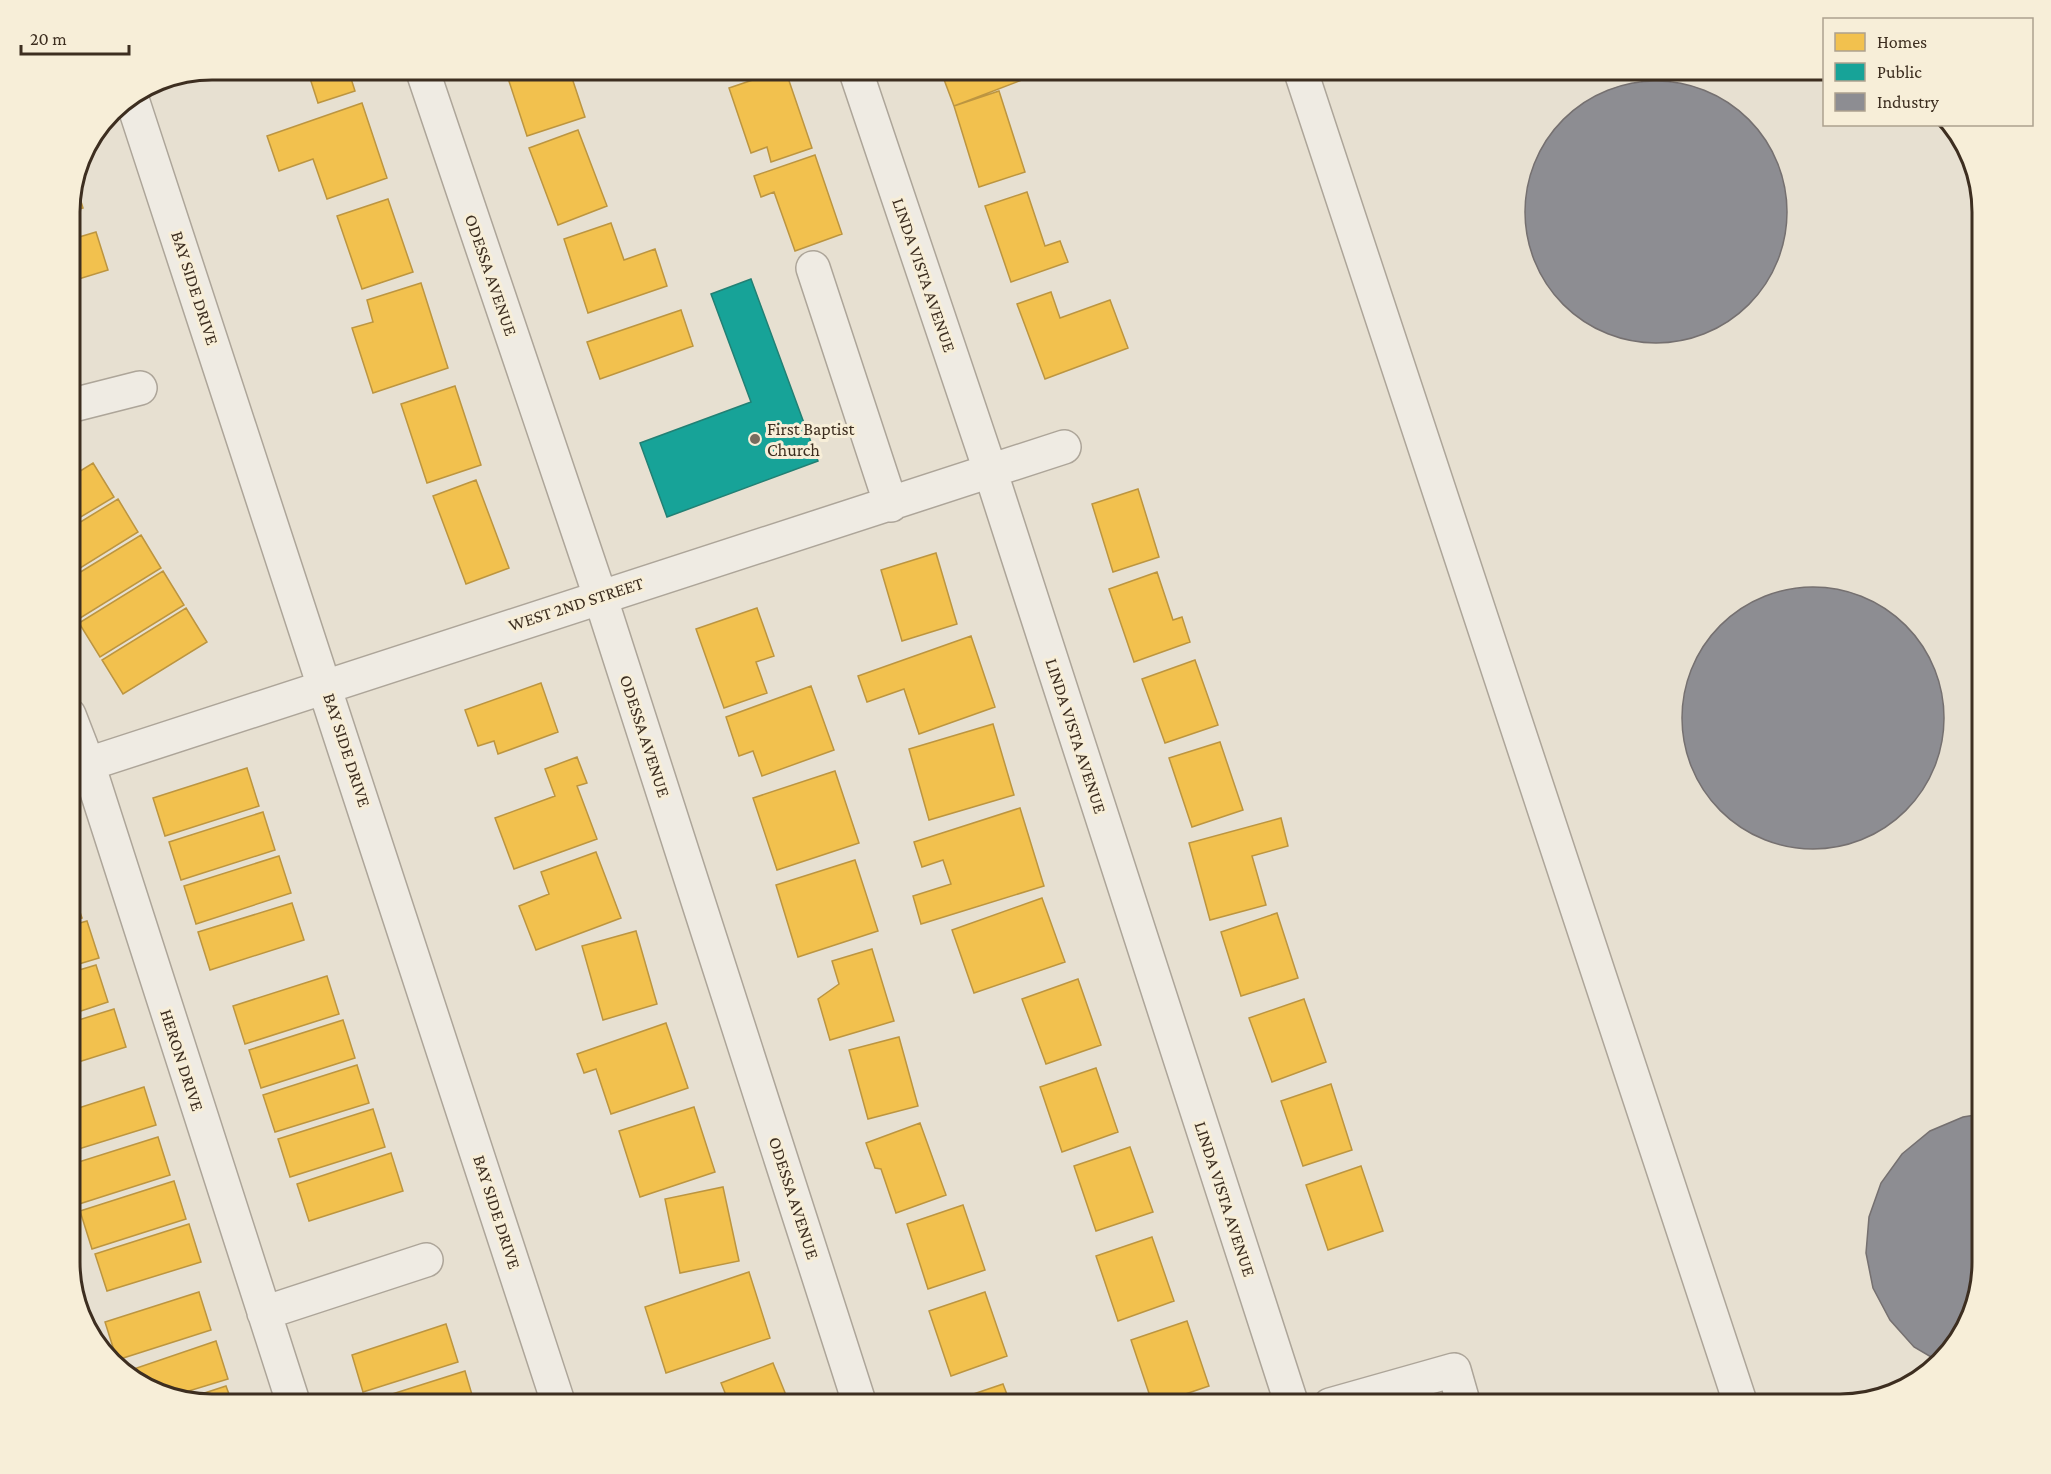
<svg xmlns="http://www.w3.org/2000/svg" width="2051" height="1474" font-family="'Crimson Pro',serif">
	<style>
		.homes { fill: #f2c14e; stroke: #bc9540; stroke-width: 1.5 }
		.public { fill: #17a398; stroke: #228074; stroke-width: 1.5 }
		.industry { fill: #8d8d92; stroke: #757070; stroke-width: 1.5 }
		.lines { fill: none; stroke-linecap: round; stroke-linejoin: round }
		.minor-casing { stroke: #ada599; stroke-width: 36 }
		.minor { stroke: #efebe3; stroke-width: 33 }
		.poi-dot { fill: #786c5e; stroke: #f7eed8; stroke-width: 2 }
		.labels { text-anchor: middle; dominant-baseline: central; stroke-width: 6; stroke-linejoin: round; paint-order: stroke }
		.street-label { font-size: 18px; fill: #3d2e20; stroke: #f7eed8 }
		.poi-label { font-size: 18px; fill: #3d2e20; stroke: #f7eed8; text-anchor: start }
		.rim { fill: none; stroke: #3d2e20; stroke-width: 3 }
	</style>
	<rect width="100%" height="100%" fill="#e7e0d1"/>
	<path class="homes" d="M307 69H348L355 91 318 103Z
		M505 69H569L585 117 527 136Z
		M724 69H748L727 77Z
		M785 69 812 148 771 162 767 147 751 153 729 88Z
		M940 69H1039L1040 73 954 106Z
		M999 91 1025 172 979 187 954 106Z
		M362 103 387 178 327 199 313 159 279 171 267 136Z
		M578 130 607 206 558 225 529 148Z
		M815 155 842 234 795 251 774 192 761 197 754 176Z
		M75 182 83 208 69 212V201Z
		M1027 192 1045 246 1060 241 1068 262 1011 282 985 206Z
		M388 199 413 272 362 289 337 216Z
		M611 223 624 260 655 249 667 286 588 313 564 239Z
		M96 232 108 270 69 282V240Z
		M421 283 448 368 373 393 352 328 373 322 367 300Z
		M1051 292 1060 318 1110 300 1128 348 1045 379 1017 304Z
		M681 310 693 346 600 379 587 342Z
		M455 386 481 465 427 483 401 404Z
		M93 463 114 497 69 524V478Z
		M476 480 509 568 466 584 433 496Z
		M1138 489 1159 557 1113 572 1092 504Z
		M118 499 138 532 69 575V529Z
		M141 535 161 568 77 620 69 608V579Z
		M936 553 957 624 902 641 881 570Z
		M163 571 184 605 100 657 79 623Z
		M1157 572 1173 620 1182 617 1190 642 1134 662 1109 589Z
		M186 608 207 642 123 694 102 660Z
		M757 608 774 656 756 662 767 693 724 708 696 629Z
		M971 636 995 707 919 734 904 689 867 702 858 676Z
		M1195 660 1218 725 1165 743 1142 679Z
		M541 683 558 732 498 754 494 741 478 746 465 710Z
		M811 686 834 750 762 776 753 751 739 756 726 717Z
		M993 724 1014 795 929 820 909 749Z
		M1220 742 1243 810 1192 827 1169 758Z
		M577 757 587 783 577 786 597 839 514 869 495 818 555 796 545 769Z
		M247 768 259 806 165 836 153 798Z
		M835 771 859 843 777 870 753 798Z
		M1020 808 1044 886 921 924 913 896 951 884 943 860 922 867 914 842Z
		M263 812 275 850 181 880 169 842Z
		M1281 818 1288 846 1252 856 1266 905 1210 920 1189 843Z
		M596 852 621 918 536 950 519 906 549 894 541 872Z
		M279 856 291 893 196 924 184 886Z
		M855 860 878 931 798 957 776 885Z
		M69 880 82 918 69 922Z
		M1042 898 1065 962 974 993 952 930Z
		M292 903 304 940 210 970 198 932Z
		M1277 913 1298 978 1241 996 1221 932Z
		M87 921 99 958 69 967V926Z
		M636 931 657 1004 603 1020 582 946Z
		M872 949 894 1021 830 1040 818 999 839 984 832 961Z
		M96 965 108 1002 69 1015V973Z
		M327 976 339 1014 245 1044 233 1006Z
		M1078 979 1101 1045 1046 1064 1022 999Z
		M1304 999 1326 1062 1272 1082 1249 1018Z
		M114 1009 126 1047 69 1065V1023Z
		M343 1020 355 1058 261 1088 249 1050Z
		M666 1023 688 1088 611 1114 596 1069 584 1073 577 1054Z
		M899 1037 918 1106 868 1119 849 1050Z
		M357 1065 369 1103 275 1132 263 1095Z
		M1096 1068 1118 1132 1062 1152 1040 1087Z
		M1331 1084 1352 1150 1303 1166 1281 1101Z
		M144 1087 156 1125 69 1152V1111Z
		M694 1107 715 1172 640 1197 619 1131Z
		M373 1109 385 1147 290 1177 278 1139Z
		M920 1123 946 1195 896 1213 881 1169 875 1168 866 1143Z
		M158 1137 170 1175 76 1205 69 1184V1165Z
		M1130 1147 1153 1212 1096 1231 1074 1166Z
		M391 1153 403 1191 309 1221 297 1184Z
		M1361 1166 1383 1231 1328 1250 1306 1185Z
		M174 1181 186 1219 92 1249 80 1211Z
		M723 1187 739 1261 680 1273 665 1199Z
		M963 1205 985 1270 928 1289 907 1224Z
		M189 1224 201 1262 107 1291 95 1254Z
		M1152 1237 1174 1301 1118 1321 1096 1256Z
		M749 1272 770 1338 666 1373 645 1307Z
		M199 1292 211 1330 117 1360 105 1322Z
		M985 1292 1007 1356 951 1376 929 1311Z
		M1187 1321 1209 1386 1153 1405 1131 1340Z
		M446 1324 458 1362 363 1392 352 1355Z
		M216 1341 228 1379 179 1394 122 1373Z
		M773 1363 790 1405H730L721 1383Z
		M465 1371 475 1405H371L370 1401Z
		M1003 1384 1011 1405H948L947 1403Z
		M226 1386 233 1405H211L189 1398Z"/>
	<path class="public" d="M751 279 818 461 667 517 640 443 751 402 711 294Z"/>
	<path class="industry" d="M1525 212a131 131 0 1 1 262 0a131 131 0 1 1-262 0Z
		M1682 718a131 131 0 1 1 262 0a131 131 0 1 1-262 0Z
		M1982 1114V1263L1953 1349 1938 1361 1914 1347 1890 1320 1873 1288 1866 1253 1869 1217 1881 1183 1902 1154 1930 1131 1963 1117Z"/>
	<g class="lines">
		<g class="minor-casing">
			<path id="minor" d="M422 69 600 596 860 1405
				M855 69 991 473 1292 1405
				M1300 69 1741 1405
				M131 96 559 1405
				M813 268 891 505
				M69 406 140 388
				M69 715 88 764 294 1405
				M88 764 1064 447
				M264 1313 426 1260
				M1330 1405 1454 1370 1464 1405"/>
		</g>
		<use href="#minor" class="minor"/>
	</g>
	<circle class="poi-dot" cx="755" cy="439" r="6"/>
	<g class="labels">
		<g class="street-label">
			<text transform="translate(491 275) rotate(71)">ODESSA AVENUE</text>
			<text transform="translate(924 275) rotate(71)">LINDA VISTA AVENUE</text>
			<text transform="translate(195 288) rotate(72)">BAY SIDE DRIVE</text>
			<text transform="translate(576 604) rotate(-18)">WEST 2ND STREET</text>
			<text transform="translate(645 736) rotate(72)">ODESSA AVENUE</text>
			<text transform="translate(1076 736) rotate(72)">LINDA VISTA AVENUE</text>
			<text transform="translate(347 750) rotate(72)">BAY SIDE DRIVE</text>
			<text transform="translate(182 1060) rotate(72)">HERON DRIVE</text>
			<text transform="translate(794 1198) rotate(72)">ODESSA AVENUE</text>
			<text transform="translate(1225 1199) rotate(72)">LINDA VISTA AVENUE</text>
			<text transform="translate(497 1212) rotate(72)">BAY SIDE DRIVE</text>
		</g>
		<g class="poi-label">
			<text x="767" y="429">First Baptist<tspan x="767" dy="21">Church</tspan></text>
		</g>
	</g>
	<path d="M0 0H2051V1474H0ZM212 80H1840A132 132 0 0 1 1972 212V1262A132 132 0 0 1 1840 1394H212A132 132 0 0 1 80 1262V212A132 132 0 0 1 212 80Z" fill="#f7eed8" fill-rule="evenodd"/>
	<path class="rim" d="M212 80H1840A132 132 0 0 1 1972 212V1262A132 132 0 0 1 1840 1394H212A132 132 0 0 1 80 1262V212A132 132 0 0 1 212 80Z"/>
	<rect x="1823" y="18" width="210" height="108" fill="#f7eed8" stroke="#ada18e" stroke-width="1.5"/>
	<rect x="1835" y="33" width="30" height="18" fill="#f2c14e" stroke="#ada18e" stroke-width="1.5"/>
	<text x="1877" y="48" font-size="18" fill="#3d2e20">Homes</text>
	<rect x="1835" y="63" width="30" height="18" fill="#17a398" stroke="#ada18e" stroke-width="1.5"/>
	<text x="1877" y="78" font-size="18" fill="#3d2e20">Public</text>
	<rect x="1835" y="93" width="30" height="18" fill="#8d8d92" stroke="#ada18e" stroke-width="1.5"/>
	<text x="1877" y="108" font-size="18" fill="#3d2e20">Industry</text>
	<path d="M21 45v9h108v-9" fill="none" stroke="#3d2e20" stroke-width="3"/>
	<text x="30" y="45" font-size="18" fill="#3d2e20" stroke="#f7eed8" stroke-width="4.5" paint-order="stroke">20 m</text>
</svg>
